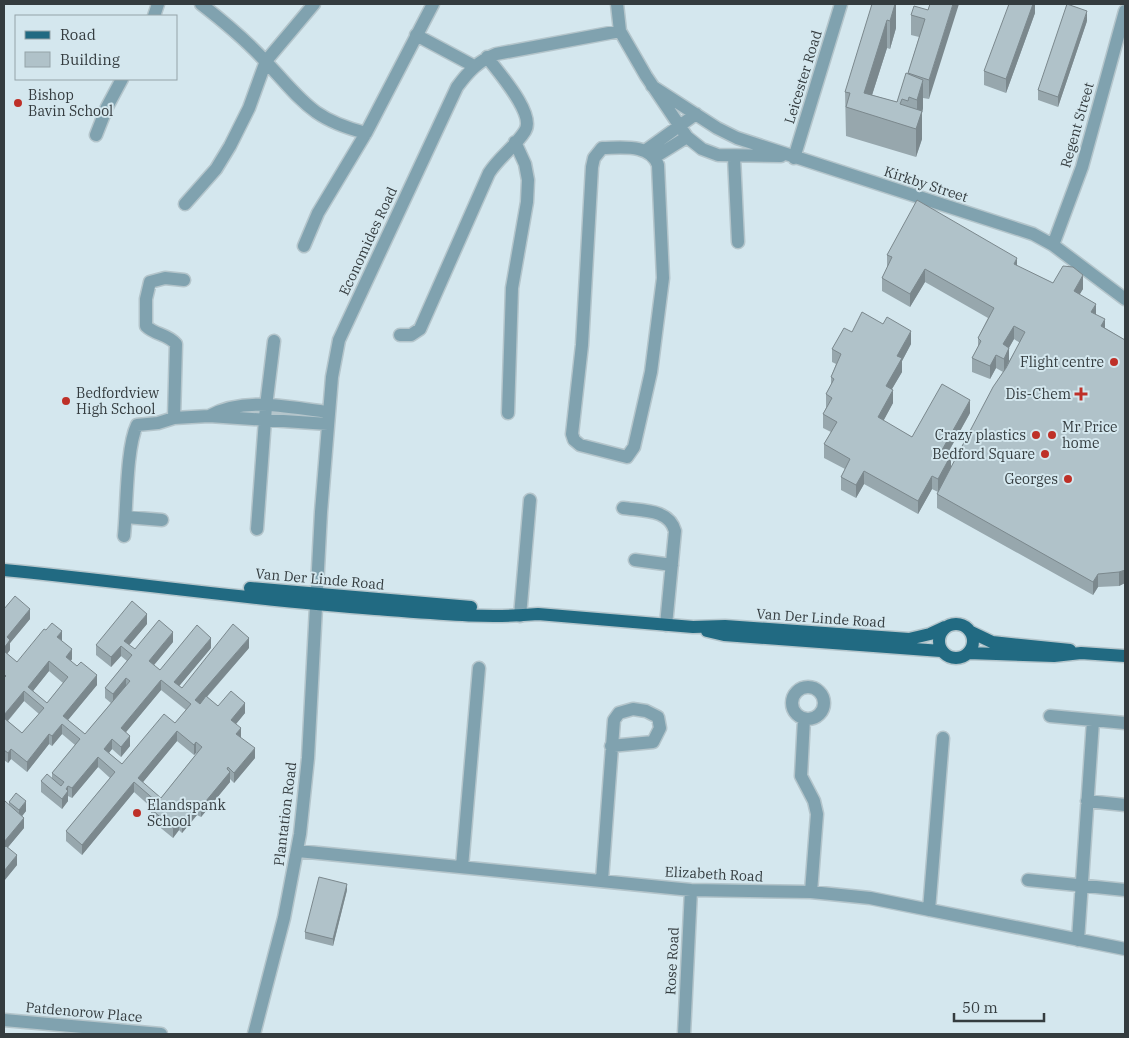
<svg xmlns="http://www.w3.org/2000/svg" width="1129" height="1038" font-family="'IBM Plex Serif',serif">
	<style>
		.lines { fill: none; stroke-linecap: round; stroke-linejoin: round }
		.minor-casing { stroke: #b4c5cb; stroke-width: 15 }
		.major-casing { stroke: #b4c5cb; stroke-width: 15 }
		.minor { stroke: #80a2af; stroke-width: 12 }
		.major { stroke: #216a82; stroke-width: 12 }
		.wall { fill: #97a7ad; fill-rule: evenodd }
		.shaded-wall { fill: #7b888d }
		.building { fill: #b0c2c9; stroke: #7b888d; fill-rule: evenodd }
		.poi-dot { fill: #be3028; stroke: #d4e7ee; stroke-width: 2 }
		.labels { text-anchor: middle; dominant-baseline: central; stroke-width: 4; stroke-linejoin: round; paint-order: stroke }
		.street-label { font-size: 14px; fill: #343c3f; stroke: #d4e7ee }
		.poi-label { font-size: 14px; fill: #343c3f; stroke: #d4e7ee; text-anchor: end }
	</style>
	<rect width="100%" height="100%" fill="#d4e7ee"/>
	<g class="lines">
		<g class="minor-casing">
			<path id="minor" d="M201 4C223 21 247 41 266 62 303 101 311 119 366 133
				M617 4 620 31 646 76 687 137 702 149 718 155 781 156
				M154 16 158 4
				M416 35 474 66
				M652 86 717 128 737 138 1033 234 1053 245 1125 299
				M96 135 107 107 122 79
				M602 148C621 148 650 143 658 165L663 278 651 372 634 447 627 457 580 445 574 440 572 434 582 345 592 167 594 158Z
				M646 150 696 114
				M655 157 687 137
				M734 157 738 242
				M794 158 841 4
				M185 204 216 169 230 146 249 108 266 61 314 4
				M1053 245 1082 167 1125 11
				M304 246 318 213 366 133 433 4
				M400 335H411L420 329 489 173C499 157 515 147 525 131 536 114 498 72 487 57
				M508 413 512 288 527 202 528 180 525 164 515 142
				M209 416C246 396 290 408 329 412
				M174 418 176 344C168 334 155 335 146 326V299L150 282 165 278 184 280
				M623 508C643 511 669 509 675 531L666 625
				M126 517 162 520
				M257 529 266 406 274 341
				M124 536C127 508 126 448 137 425L158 423 174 418 209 416 328 424
				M635 560 672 565
				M520 616 530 500
				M792 703a16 16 0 1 1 32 0a16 16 0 1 1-32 0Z
				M1050 716 1125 723
				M804 719 801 776 814 801 817 814 811 892
				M1087 801 1125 805
				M298 851 691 890 811 892 870 898 1125 949
				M462 867 479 668
				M602 880 614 720 619 713 633 709 646 711 658 717 660 728 653 742 611 746
				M1028 880 1125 890
				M929 910 943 738
				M1078 940 1093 721
				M4 1020 161 1034
				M254 1034 284 918 300 834 308 758 321 512 332 377 339 340 457 87C468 72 478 61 496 54L620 31
				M684 1034 691 890"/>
		</g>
		<g class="major-casing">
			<path id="major" d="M4 570C128 582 251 600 375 609 429 613 484 619 538 614L693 627 725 626 909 639 930 634 945 627
				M250 588 471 607
				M939 641a17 17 0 1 1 34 0a17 17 0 1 1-34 0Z
				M707 631 724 635 941 651
				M971 632 992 642 1070 650
				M968 653 1054 656 1081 653 1125 656"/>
		</g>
		<use href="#minor" class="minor"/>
		<use href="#major" class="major"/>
	</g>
	<path class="wall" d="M896 4V28L890 49 887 48 872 95 897 102 908 74 919 37 911 35V15L928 10 930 4 929 99 923 98V108L922 113V139L916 157 846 136 845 92Z
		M1035 4V13L1006 93 984 85V71Z
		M1087 21 1058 107 1038 100V90Z
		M887 255 1017 266 1053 283 1083 289 1079 294 1096 315 1105 328 1125 340V583L1119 586 1098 587 1093 595 937 508V494L945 479 938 492 932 489 918 514 864 484 856 498 841 490V477L845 469 824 458V444L831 432 823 428V414L826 408V394L831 385V377L836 364 832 362V349L852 332 911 344 902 361V372L892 389 893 403 883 421 912 437 970 413 948 453 951 467 1003 372 996 368 990 379 972 372V358L978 347V338L988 318 925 282 910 307 882 291V278L887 268ZM1014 339 1020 343 1009 361V348Z
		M4 609 30 619 10 643V650L7 654 17 662 62 641 72 659 71 661 97 685 68 720 85 734 111 703 105 698V688L127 661 121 656 111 667 96 655V645L147 624 129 645 135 649 173 642 154 665 160 670 211 648 179 686 182 688 249 648 207 697 218 706 245 713 236 724 241 738 255 758 234 783 230 779V782L201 817 197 815 182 833 179 830 173 838 151 820V809L152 808 134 792 82 855 66 841V831L110 778 98 767 72 798 68 796V801L62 809 41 792V781L52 779V773L75 745 62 734 52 746 49 744 27 772 11 759 8 763 4 760ZM49 671 63 683 47 703 33 691ZM161 690 186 710 175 723 122 764 109 753 112 749 121 757 130 746 126 732ZM24 701 39 714 22 733 8 721ZM177 741 194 755 196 753H197L161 798 142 783Z
		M4 802 9 805V802L26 811 22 816 24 828 8 847 17 865 4 881Z
		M347 890 333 946 305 939V932Z"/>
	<path class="shaded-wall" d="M895 4H896V28L890 49V21Z
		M953 4H959L929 99V80Z
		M1033 4H1035V13L1006 93V79Z
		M1087 11V21L1058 107V97Z
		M887 20V48L866 114 864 93Z
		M923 80V108L922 113V139L916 157V129L917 125V100Z
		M1017 258V271L1014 264Z
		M925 269V282L910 307V294Z
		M1083 275V289L1074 304V291Z
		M1096 304V318L1091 312Z
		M1105 319V333L1101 326Z
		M1014 326V339L1003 358V344Z
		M911 331V344L902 361V372L886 399V386L897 356Z
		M1009 348V361L1004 372V359Z
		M996 355V368L990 379V366Z
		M893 390V403L878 431V417Z
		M970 400V413L942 463V450Z
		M951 455V468L938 492V479Z
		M864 471V484L856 498V485Z
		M932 476V489L918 514V501Z
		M1125 570V583L1119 586V572Z
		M1098 574V587L1093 595V582Z
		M30 609V619L10 643V650L4 658V648L7 637Z
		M147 614V624L125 650 124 641Z
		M62 631V641L57 637Z
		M173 632V642L149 671V661Z
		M211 638V648L175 691 174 682Z
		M249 638V648L195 710V700Z
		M121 646V656L111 667V657Z
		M72 649V659L66 667V657Z
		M49 661V671L29 696 28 687Z
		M97 675V685L63 726V716Z
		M126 678V688L113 704V694Z
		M161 680V690L121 738V728Z
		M24 691V701L4 725V715Z
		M245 703V713L231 730V720Z
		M62 724V734L52 746V736Z
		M241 728V738L236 734Z
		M177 731V741L139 787 138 778Z
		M49 734V744L27 772V762Z
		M130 736V746L121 757V747Z
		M112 739V749L104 759V749Z
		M196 742V753L194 755V745Z
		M255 748V758L234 783V773Z
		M11 749V759L8 763V753Z
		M98 757V767L72 798V788Z
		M228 767V774L230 772V782L201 817V807Z
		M134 782V792L82 855V845Z
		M68 786V801L62 809V799L66 789Z
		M26 801V811L19 820V810Z
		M197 804V815L182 833V823Z
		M24 818V828L4 852V842Z
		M179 820V830L173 838V828Z
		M17 855V865L4 881V871Z
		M347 884V890L333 946V939Z"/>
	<path class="building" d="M872 4H895L890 21 887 20 864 93 897 102 906 73 923 80 917 100 909 97 908 101 902 99 900 104 922 111 916 129 846 107 850 93 845 92Z
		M930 4H953L929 80 908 73 925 19 911 15 914 6 928 10Z
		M1009 4H1033L1006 79 984 71Z
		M1067 4 1087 11 1058 97 1038 90Z
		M917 200 1017 258 1014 264 1053 283 1063 266 1073 267 1083 275 1074 291 1096 304 1091 312 1105 319 1101 326 1125 340V570L1119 572 1098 574 1093 582 937 494 993 387 1006 368 1025 332 1014 326 1003 344 1009 348 1004 359 996 355 990 366 972 358 981 341 978 338 994 308 925 269 910 294 882 278 892 257 887 255Z
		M862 312 883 324 887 317 911 331 897 356 902 358 886 386 893 390 878 417 912 437 942 384 970 400 942 450 951 455 938 479 932 476 918 501 864 471 856 485 841 477 850 459 824 444 837 422 823 414 832 398 826 394 834 379 831 377 841 354 832 349 844 328 852 332Z
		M15 596 30 609 7 637 10 640 4 648V609Z
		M132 601 147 614 124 641 135 649 159 620 173 632 149 661 160 670 197 625 211 638 174 682 182 688 233 624 249 638 195 700 200 704 206 696 218 706 231 691 245 703 231 720 241 728 236 734 255 748 234 773 228 767 227 769 230 772 201 807 197 804 182 823 179 820 173 828 151 809 157 802 134 782 82 845 66 831 115 772 98 757 72 788 68 786 66 789 68 791 62 799 41 781 47 774 61 786 64 782 52 773 80 739 62 724 52 736 49 734 27 762 11 749 8 753 4 750V718L22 733 44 708 24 691 4 715V678L6 676 4 674V651L17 662 44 629 46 630 52 623 62 631 57 637 72 649 66 657 77 666 81 662 97 675 63 716 85 734 130 681 126 678 113 694 105 688 132 655 121 646 111 657 96 645ZM49 661 68 677 47 703 28 687ZM161 680 191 704 175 723 164 714 122 764 104 749 112 739 121 747 130 736 121 728ZM177 731 194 745 196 742 202 747 161 798 138 778Z
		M16 793 26 801 19 810 9 802Z
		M5 801 24 818 4 842V802Z
		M6 846 17 855 4 871V848Z
		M319 877 347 884 333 939 305 932Z"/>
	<g class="poi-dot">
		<circle cx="18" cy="103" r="5"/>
		<circle cx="1114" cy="362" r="5"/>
		<path d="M1078.5 386.5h5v5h5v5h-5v5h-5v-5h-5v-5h5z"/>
		<circle cx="66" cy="401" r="5"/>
		<circle cx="1036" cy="435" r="5"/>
		<circle cx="1052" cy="435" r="5"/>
		<circle cx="1045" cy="454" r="5"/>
		<circle cx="1068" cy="479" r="5"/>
		<circle cx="137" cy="813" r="5"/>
	</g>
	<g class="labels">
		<g class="street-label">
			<text transform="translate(803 77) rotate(-73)">Leicester Road</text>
			<text transform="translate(1077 125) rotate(-74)">Regent Street</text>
			<text transform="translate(926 184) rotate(18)">Kirkby Street</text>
			<text transform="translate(368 241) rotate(-65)">Economides Road</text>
			<text transform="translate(320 579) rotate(5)">Van Der Linde Road</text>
			<text transform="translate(821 618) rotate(4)">Van Der Linde Road</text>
			<text transform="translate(285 814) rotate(-83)">Plantation Road</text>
			<text transform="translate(714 874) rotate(3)">Elizabeth Road</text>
			<text transform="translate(672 961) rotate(-87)">Rose Road</text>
			<text transform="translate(84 1012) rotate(5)">Patdenorow Place</text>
		</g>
		<g class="poi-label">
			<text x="28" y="95" text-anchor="start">Bishop<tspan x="28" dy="16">Bavin School</tspan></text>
			<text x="1104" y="362">Flight centre</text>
			<text x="76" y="393" text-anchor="start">Bedfordview<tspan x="76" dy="16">High School</tspan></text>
			<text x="1071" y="394">Dis-Chem</text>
			<text x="1062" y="427" text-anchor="start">Mr Price<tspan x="1062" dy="16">home</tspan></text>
			<text x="1026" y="435">Crazy plastics</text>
			<text x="1035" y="454">Bedford Square</text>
			<text x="1058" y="479">Georges</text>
			<text x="147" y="805" text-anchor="start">Elandspank<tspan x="147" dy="16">School</tspan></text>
		</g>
	</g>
	<rect width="1129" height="1038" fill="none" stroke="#343c3f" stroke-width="10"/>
	<rect x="15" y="15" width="162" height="65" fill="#d4e7ee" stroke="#94a3a8"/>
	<rect x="25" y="31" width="25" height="8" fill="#216a82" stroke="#94a3a8"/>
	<text x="60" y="40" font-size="15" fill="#343c3f">Road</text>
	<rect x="25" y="52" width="25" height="15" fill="#b0c2c9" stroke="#94a3a8"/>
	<text x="60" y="65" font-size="15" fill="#343c3f">Building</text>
	<path d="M954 1013v8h90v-8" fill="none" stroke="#343c3f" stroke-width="2.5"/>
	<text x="962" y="1013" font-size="15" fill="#343c3f" stroke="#d4e7ee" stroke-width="4" paint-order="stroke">50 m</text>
</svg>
